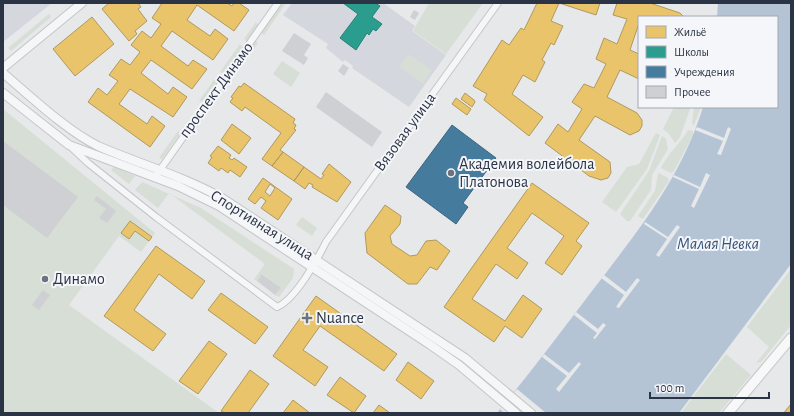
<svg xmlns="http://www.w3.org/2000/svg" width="794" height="416" font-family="'Alegreya Sans',sans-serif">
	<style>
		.built { fill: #d4d7dd }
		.green { fill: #d6ded6 }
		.water { fill: #b4c4d5 }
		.pier { fill: #e6e8ea }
		.homes { fill: #e9c46a; stroke: #b0995f; fill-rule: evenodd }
		.schools { fill: #2a9d8f; stroke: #2a7e79 }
		.public { fill: #457b9d; stroke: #3d6683 }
		.building { fill: #ced0d3 }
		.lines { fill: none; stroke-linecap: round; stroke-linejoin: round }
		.minor-casing { stroke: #c4c6c8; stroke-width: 8 }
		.tertiary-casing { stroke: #c4c6c8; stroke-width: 10 }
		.secondary-casing { stroke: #c4c6c8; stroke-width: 11 }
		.minor { stroke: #f5f6f7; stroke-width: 6 }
		.tertiary { stroke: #f5f6f7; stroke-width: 8 }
		.secondary { stroke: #f8f8f8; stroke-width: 9 }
		.poi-dot { fill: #6c737f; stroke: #f4f6f9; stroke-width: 1.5 }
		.labels { text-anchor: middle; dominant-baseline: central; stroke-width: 4; stroke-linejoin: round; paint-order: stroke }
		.street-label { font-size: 16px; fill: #2b3445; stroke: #f4f6f9 }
		.poi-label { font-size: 16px; fill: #2b3445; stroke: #f4f6f9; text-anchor: start }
		.water-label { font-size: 17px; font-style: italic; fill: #34527a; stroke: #f4f6f9 }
	</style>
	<rect width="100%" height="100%" fill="#e6e8ea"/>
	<path class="built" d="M3 3H52L3 42Z
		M292 3H383L415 26 412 31 446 55 409 107 352 68 353 66 345 60 343 62 326 48 328 44 283 15Z"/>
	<path class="green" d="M281 3H286L264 35 260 32Z
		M429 3H483L446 54 413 31Z
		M49 14 51 17 11 51 8 48Z
		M256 22 258 25 247 41 244 39Z
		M255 40 258 43 241 67 239 63Z
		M240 44 242 47 223 73 220 72Z
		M408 54 432 70 423 84 399 67Z
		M282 61 300 73 291 87 273 74Z
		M216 77 218 80 202 102 199 101Z
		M674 107H689L690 109 680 137 675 143 669 134 663 129Z
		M694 107H701L694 125 692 124Z
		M3 109 155 233 141 252 119 236 69 305 219 413H3Z
		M206 109 209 111 187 141 186 140Z
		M688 130 693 131V135L674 171 671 173 661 168C668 153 680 144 688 130Z
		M178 131 180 134 162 159 159 158Z
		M656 133 660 135 647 169 616 212 602 202 627 167 639 164Z
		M662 136 666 139 668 149 652 175 651 190 630 221H627L620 214 649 171Z
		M114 167 135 176 129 184 111 170Z
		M659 173 668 178 669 181 643 219 638 216 655 191 658 174Z
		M142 182 201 208 294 269 293 278 279 297 275 295 281 288 263 274 257 281 254 279 265 264 169 193 158 208 135 190Z
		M302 217 317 228 312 236 296 225Z
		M791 269V325L761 362 756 363 769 347 747 327Z
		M726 354 751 375 719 413H681Z"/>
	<path class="water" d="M718 3H791V264L679 413H497C530 373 561 332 592 291 637 232 681 179 703 107H777V17H717Z"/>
	<path class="pier" d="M697 127 724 138 728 127 731 129 721 155 717 154 723 141 695 130Z
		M706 173 710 175 694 208 691 206 699 189 673 177 674 175 700 187Z
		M645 222 668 237 677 225 680 227 659 257 656 255 667 239 644 224Z
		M604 275 626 292 637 278 640 280 619 308 616 307 624 295 601 278Z
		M576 312 598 329 603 323 606 325 595 339 593 338 597 333 574 315Z
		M544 354 569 373 579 362 581 364 559 392 556 389 567 376 542 357Z
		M517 389 546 413H504L500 409Z"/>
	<path class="homes" d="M109 3H138L141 7 138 9 147 21 135 31 137 34 129 41 102 9Z
		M162 3H227L232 6 234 3H239L249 10 234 31 197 5 187 20 210 36 215 29 228 39 213 60 172 31 161 46 188 66 193 60 207 69 192 89 151 60 141 73 168 94 173 87 187 97 173 117 130 89 119 104 147 124 152 116 165 126 150 147 88 102 98 88 107 95 118 81 109 75 121 59 130 65 140 52 131 45 142 31 151 38 161 24 152 18Z
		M537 3H559L551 21 563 26 554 45 551 43 542 60 545 62 535 82 523 75 512 94 543 117 529 136 484 100 487 94 473 86 502 40 509 45 521 28 524 30Z
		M559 3H600L596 15Z
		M617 3H650L680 13 684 17H639V23L630 50 639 54V79L620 70 607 97 637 113 642 120V126L639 131 630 135 595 116 579 140 610 162 611 173 608 178 601 180 589 176 545 143 558 124 568 132 582 109 572 102 584 84 594 88 606 64 596 59 604 38 617 44 627 19 613 15Z
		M92 17 114 44 75 76 53 49Z
		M244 83 295 119 293 123 296 125 294 129 296 130 280 150 283 152 272 166 262 159 281 133 245 107 242 111 230 102 233 98 231 97 239 86 241 87Z
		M465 93 474 100 475 102 472 107 461 99Z
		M456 98 471 109 467 115 452 104Z
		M232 124 251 138 239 154 221 140Z
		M218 146 231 155 229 158 232 160 234 158 247 167 240 177 230 170 228 173 221 168 219 171 208 163 212 157 210 156Z
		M283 152 304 167 294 181 272 166Z
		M329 164 351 182 337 202 312 187 313 185 309 183 305 189 294 181 304 167 321 179 324 175 322 174Z
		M263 178 292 199 278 220 261 208 266 201 261 197 255 204 248 199ZM270 184 275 188 270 196 265 192Z
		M532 183 589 223 576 241 582 246 562 275 545 263 564 236 532 213 507 248 528 263 517 279 496 264 472 299 505 321 523 295 542 309 522 338 505 326 494 342 444 307Z
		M385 205 401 216 400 224 390 236 392 244 410 256 417 255 426 241 436 240 450 251 437 270 430 267 417 284H408L367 253 365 233Z
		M130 221 152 237 149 241 135 231 129 239 121 233Z
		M156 246 205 281 192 299 159 274 134 310 166 334 153 351 104 316Z
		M221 293 268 327 255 344 208 310Z
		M316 296 397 354 384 371 320 326 303 350 328 367 315 386 273 356Z
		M209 341 227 354 198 394 179 381Z
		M408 362 434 381 421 399 396 380Z
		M250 370 269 384 248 413H225L221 411Z
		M340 377 366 396 354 413 327 395Z
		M293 400 310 413H283Z
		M791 404V413H784L786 410Z
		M379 405 390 413H373Z"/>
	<path class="schools" d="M343 3H375L380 6 372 17 382 24 376 31 373 29 369 35 367 33 356 50 340 38 358 14Z"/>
	<path class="public" d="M452 125 496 158 463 203 468 207 456 224 406 187Z"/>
	<path class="building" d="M414 10 419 13 415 20 410 17Z
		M294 33 311 44 304 55 308 58 304 65 282 51Z
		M343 64 349 68 344 76 338 71Z
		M326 92 382 132 372 147 316 107Z
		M3 141 78 197 47 238 3 205Z
		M97 196 116 211 107 223 99 218 106 209 94 200Z
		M262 274 281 288 275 295 257 281Z
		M43 290 50 295 39 310 32 305Z"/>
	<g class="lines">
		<g class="minor-casing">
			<path id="minor" d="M70 146 88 163 156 217 277 307C295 300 317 260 326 242L498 3
				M155 177 278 3"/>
		</g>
		<g class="tertiary-casing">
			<path id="tertiary" d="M3 68 82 3
				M3 73C30 96 67 131 98 146 139 164 183 176 222 198L465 358 531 413
				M3 93 69 145 178 186 219 206 429 344 459 365 516 413"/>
		</g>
		<g class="secondary-casing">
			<path id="secondary" d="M728 413 791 338"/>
		</g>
		<use href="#minor" class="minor"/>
		<use href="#tertiary" class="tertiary"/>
		<use href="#secondary" class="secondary"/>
	</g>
	<g class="poi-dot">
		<circle cx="451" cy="173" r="4"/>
		<circle cx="45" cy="279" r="4"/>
		<path d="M305 312h4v4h4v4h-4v4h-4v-4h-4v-4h4z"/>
	</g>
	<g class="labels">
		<g class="street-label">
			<text transform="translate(216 90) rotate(-54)">проспект Динамо</text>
			<text transform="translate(405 132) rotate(-54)">Вязовая улица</text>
			<text transform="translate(262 225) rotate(32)">Спортивная улица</text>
		</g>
		<g class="poi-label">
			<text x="459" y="164">Академия волейбола<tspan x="459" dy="18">Платонова</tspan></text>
			<text x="53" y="279">Динамо</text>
			<text x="316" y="318">Nuance</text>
		</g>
		<g class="water-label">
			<text x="718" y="243">Малая Невка</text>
		</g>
	</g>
	<rect width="794" height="416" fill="none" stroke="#2b3445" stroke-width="8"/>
	<rect x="638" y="16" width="140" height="92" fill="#f4f6f9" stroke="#a4a8b1"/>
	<rect x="646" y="26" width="20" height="12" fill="#e9c46a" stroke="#a4a8b1"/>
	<text x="674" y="36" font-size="12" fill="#2b3445">Жильё</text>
	<rect x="646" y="46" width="20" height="12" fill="#2a9d8f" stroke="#a4a8b1"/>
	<text x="674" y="56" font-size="12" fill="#2b3445">Школы</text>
	<rect x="646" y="66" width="20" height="12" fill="#457b9d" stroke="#a4a8b1"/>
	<text x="674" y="76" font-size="12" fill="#2b3445">Учреждения</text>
	<rect x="646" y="86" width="20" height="12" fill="#ced0d3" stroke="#a4a8b1"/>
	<text x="674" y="96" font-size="12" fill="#2b3445">Прочее</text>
	<path d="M650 392v6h119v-6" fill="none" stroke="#2b3445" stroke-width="2"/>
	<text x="656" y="392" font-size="12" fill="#2b3445" stroke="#f4f6f9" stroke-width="3" paint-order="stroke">100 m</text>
</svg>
